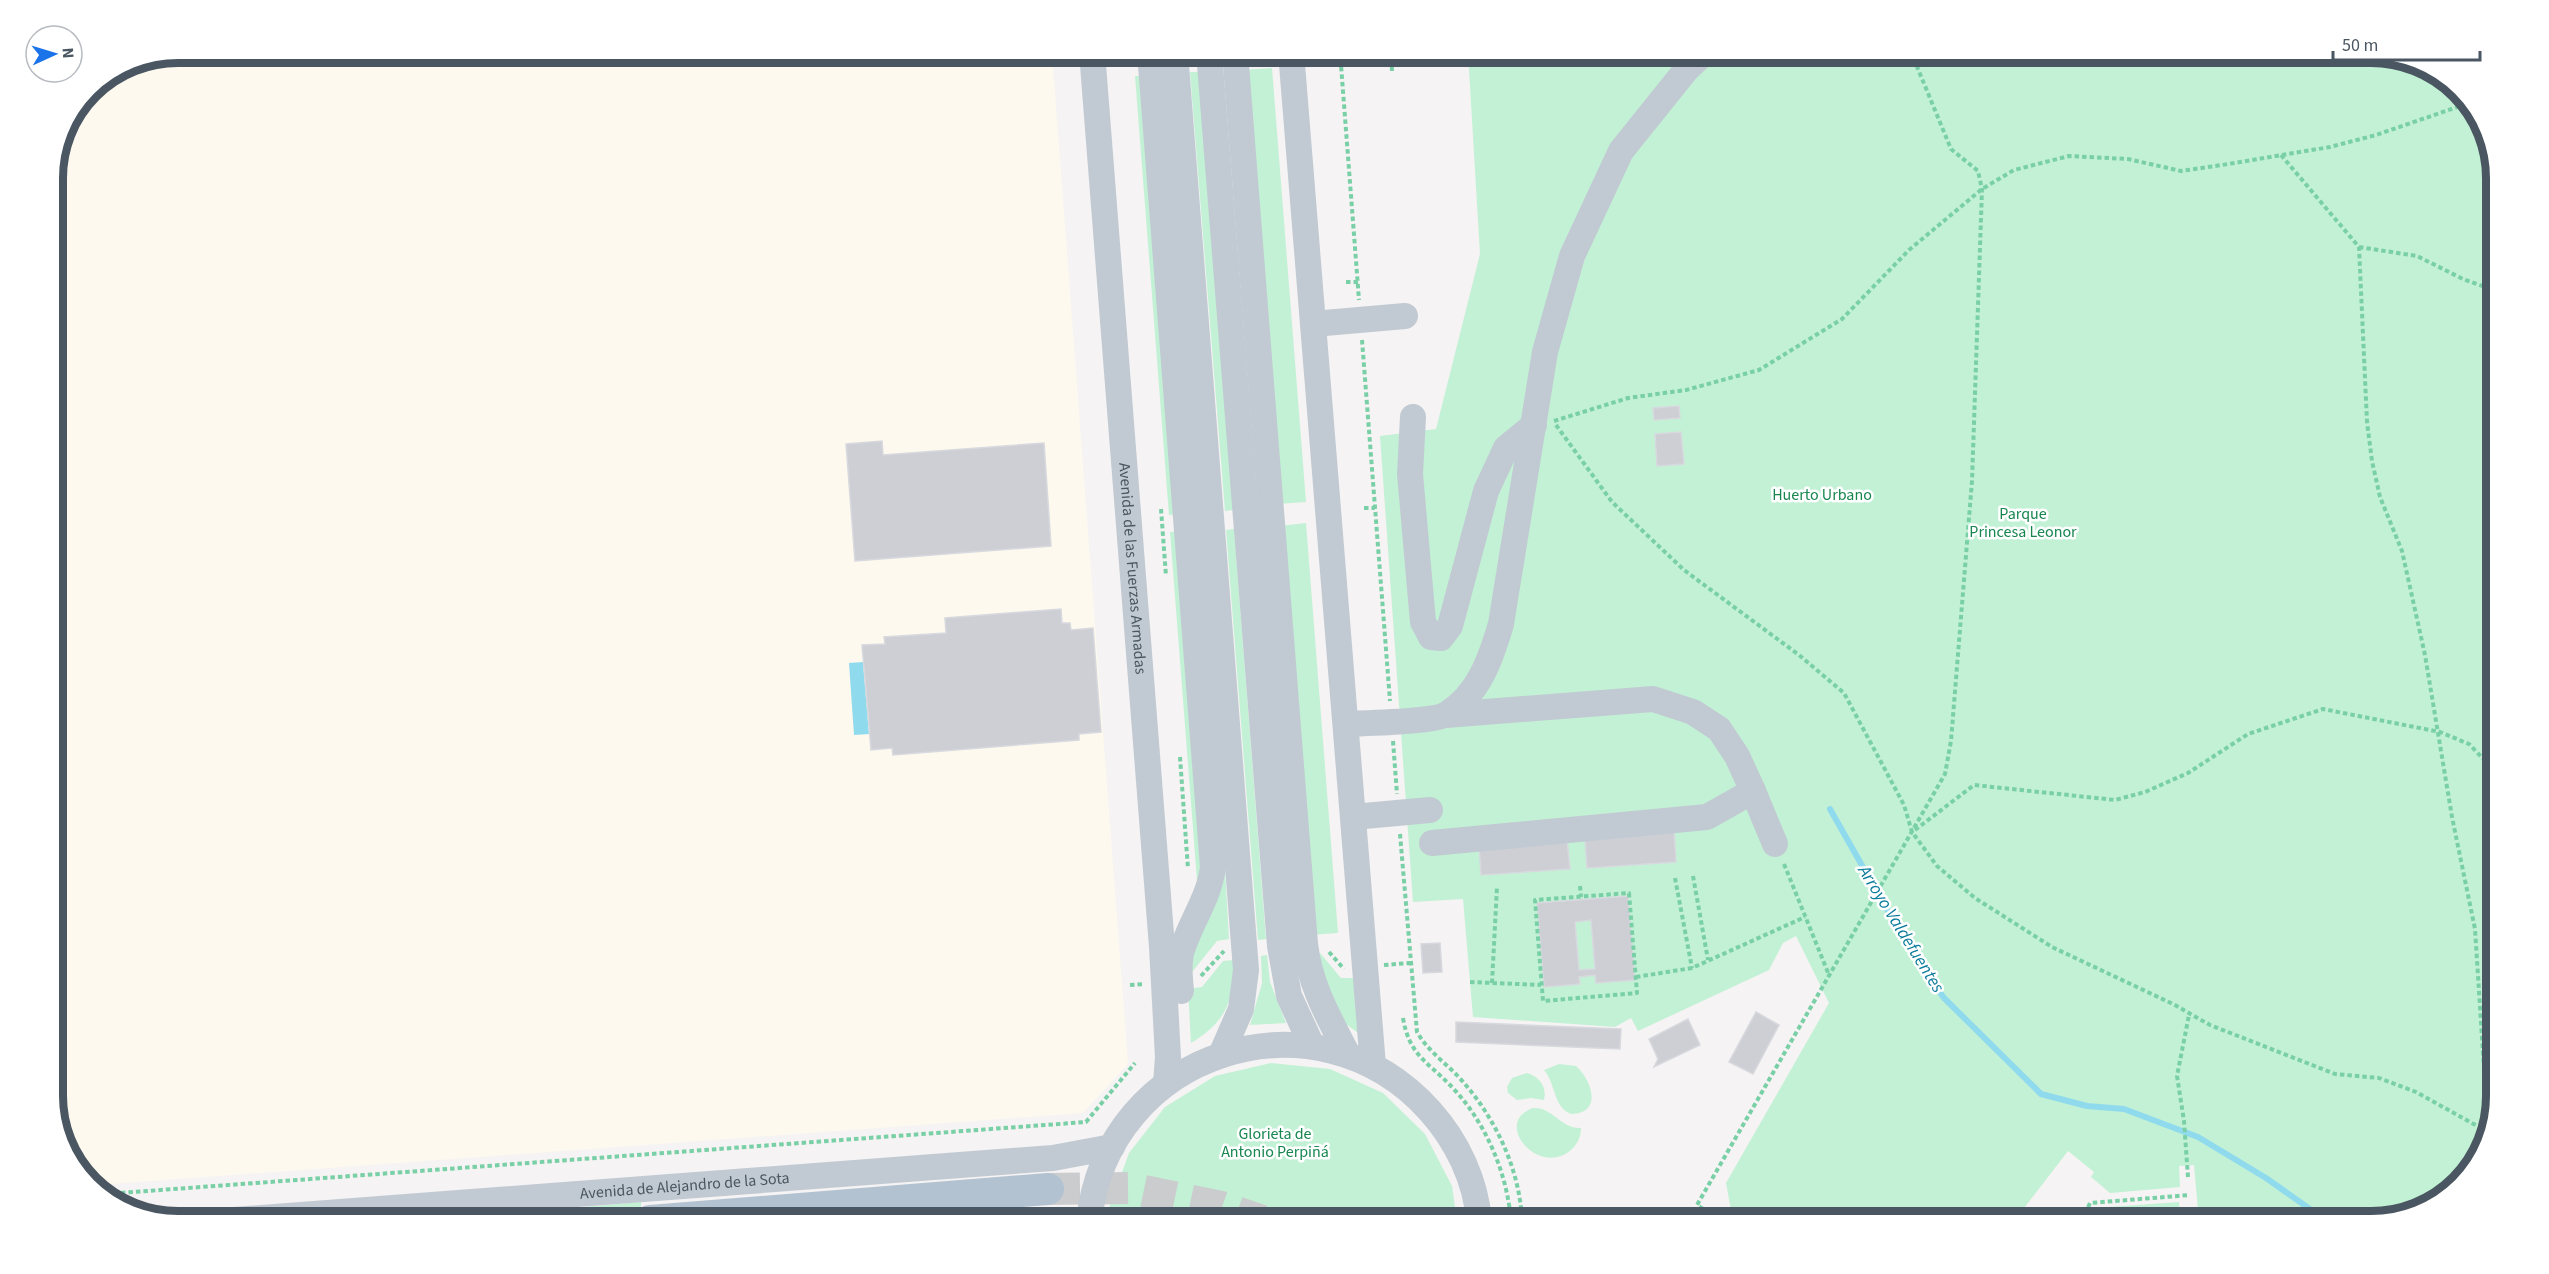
<svg xmlns="http://www.w3.org/2000/svg" width="2549" height="1274" font-family="'Source Sans 3',sans-serif">
	<style>
		.commercial { fill: #fdf9ef }
		.green { fill: #c3f1d5 }
		.water { fill: #90daee }
		.lines { fill: none; stroke-linecap: round; stroke-linejoin: round }
		.stream { stroke: #90daee; stroke-width: 6 }
		.building { fill: #cdcfd5; stroke: #d7d9de; stroke-width: 1.5; fill-rule: evenodd }
		.major-tunnel { stroke: #caccce; stroke-width: 32; stroke-dasharray: 32 16; stroke-linecap: butt }
		.path { stroke: #7ad0a6; stroke-width: 4; stroke-dasharray: 4.5 3; stroke-linecap: butt }
		.minor { stroke: #c1cad2; stroke-width: 26 }
		.major { stroke: #b3c2d1; stroke-width: 32 }
		.labels { text-anchor: middle; dominant-baseline: central; stroke-width: 5; stroke-linejoin: round; paint-order: stroke }
		.park-label { font-size: 16px; fill: #17864f; stroke: #fff }
		.street-label { font-size: 16px; fill: #4a5661; stroke: #fff }
		.water-label { font-size: 18px; font-style: italic; fill: #0c7c9b; stroke: #fff }
		.rim { fill: none; stroke: #4a5661; stroke-width: 8 }
	</style>
	<rect width="100%" height="100%" fill="#f5f3f3"/>
	<path class="commercial" d="M178 52 1052 53 1128 1064 1083 1113 96 1185 74 1166 53 1105V170L65 123 89 89 130 62Z"/>
	<path class="green" d="M2371 52 2426 65 2476 108 2496 170V1096L2484 1151 2441 1201 2372 1221H2199L2194 1165 2179 1166 2180 1187 2110 1193 2091 1177 2094 1172 2068 1151 2014 1221H1733L1726 1183 1829 1003 1796 936 1783 943 1769 970 1638 1031 1631 1018 1615 1027 1473 1017 1463 899 1413 902 1380 436 1436 429 1480 254 1468 53Z
		M1272 68 1306 502 1277 504 1243 70Z
		M1190 72H1199L1234 510 1225 511Z
		M1135 76H1146L1180 514 1169 515Z
		M1306 523 1338 933 1310 935 1279 526Z
		M1234 529 1266 939 1258 940 1226 530Z
		M1182 531 1209 869 1198 893 1170 532Z
		M1225 870 1229 939 1217 941 1192 972 1185 962Z
		M1312 953H1320L1341 978H1355L1358 1033 1342 1021Z
		M1267 955 1270 982 1286 1023 1250 1025 1262 983 1261 956Z
		M1233 960C1234 1001 1227 1021 1191 1043L1188 989 1202 987 1223 961Z
		M1271 1063 1330 1069 1383 1093 1425 1134 1452 1186 1457 1221H1109V1208L1129 1153 1165 1107 1215 1076Z
		M1559 1064 1576 1066C1592 1080 1603 1114 1571 1114 1553 1107 1556 1084 1544 1070Z
		M1527 1073C1540 1077 1547 1087 1544 1100L1531 1098 1517 1100 1508 1093 1507 1087 1512 1078Z
		M1533 1108C1553 1107 1561 1129 1581 1128 1581 1136 1578 1143 1572 1149 1540 1179 1491 1123 1533 1108Z
		M641 1202V1207C569 1225 494 1222 420 1221Z
		M2179 1202 2180 1221H2110L2109 1207Z
		M1047 1207 1048 1221H856Z"/>
	<path class="water" d="M863 662 869 734 854 735 849 663Z"/>
	<g class="lines">
		<path class="stream" d="M1830 809 1910 950 1944 998 2041 1094 2087 1106 2124 1109 2198 1137 2266 1178 2327 1221"/>
	</g>
	<path class="building" d="M1679 406 1680 418 1654 420 1653 408Z
		M1681 432 1684 464 1657 466 1655 434Z
		M882 441 883 455 1044 443 1051 546 855 561 846 444Z
		M1061 609 1062 623H1070L1071 630 1093 628 1101 732 1079 734V740L893 755 892 748 871 750 862 645 885 644 884 637 946 633 945 618Z
		M1674 831 1676 862 1587 868 1585 838Z
		M1567 839 1570 869 1481 875 1479 845Z
		M1628 896 1635 980 1596 983 1595 975 1579 977 1580 984 1544 987 1537 903ZM1591 920 1595 969 1579 970 1575 922Z
		M1440 943 1442 972 1423 973 1421 944Z
		M1756 1012 1779 1025 1753 1074 1729 1062Z
		M1688 1019 1700 1045 1654 1067 1658 1059 1649 1039Z
		M1456 1022 1621 1029 1620 1049 1456 1042Z"/>
	<g class="lines">
		<path class="major-tunnel" d="M1048 1189 1130 1188 1221 1207 1262 1221"/>
		<path class="path" d="M1340 52 1359 300
			M1391 52 1392 71
			M1328 54 1340 53
			M2281 155 2359 247 2367 422 2372 461 2380 497 2402 551 2425 655 2452 817 2475 929 2488 1131
			M2359 247 2417 256 2463 279 2496 291
			M1346 282H1358
			M1362 340 1390 701
			M1554 421 1628 398 1686 390 1759 370 1842 319 1909 250 1982 189 2014 170 2069 156 2128 159 2181 171 2222 165 2330 147 2376 135 2469 103
			M1556 425 1612 502 1684 570 1799 655 1844 693 1904 805 1912 832 1937 866 1975 898 2052 947 2173 1004 2210 1025 2335 1074 2379 1078 2416 1092 2488 1132
			M1364 508H1375
			M1161 509 1166 576
			M1393 741 1397 794
			M1180 757 1188 869
			M1915 830 1974 785 2115 800 2145 792 2188 773 2248 734 2323 709 2440 732 2469 744 2496 772
			M1400 834 1417 1032C1429 1053 1449 1065 1464 1083 1497 1121 1520 1171 1522 1221
			M1784 864 1829 975
			M1693 876 1708 960
			M1675 878 1692 968
			M1580 886 1581 897
			M1629 893 1637 993 1543 1001 1535 900Z
			M1329 952 1344 969
			M1384 965 1410 963
			M1201 976 1224 951
			M1636 977 1692 968 1805 917
			M1470 982 1541 985
			M1492 983 1497 887
			M1130 985 1144 984
			M1403 1018C1409 1054 1426 1061 1449 1084 1485 1120 1507 1172 1511 1221
			M2188 1177 2184 1121 2177 1076 2189 1015
			M106 1194 1086 1122 1135 1063
			M1057 1210 1058 1221
			M1722 1221 1697 1205 1945 774 1951 741 1972 481 1982 189 1978 171 1951 149 1911 52
			M2082 1221 2090 1203 2190 1195"/>
		<g class="minor">
			<path id="s1" d="M1092 52 1162 947 1168 1057 1166 1083"/>
			<path d="M1150 52 1213 867C1209 899 1190 922 1181 953 1178 966 1180 978 1181 991"/>
			<path d="M1175 52 1246 970 1241 1009 1221 1055"/>
			<path d="M1209 52 1280 946 1289 996 1312 1046"/>
			<path d="M1235 52 1305 944C1310 986 1329 1018 1348 1055"/>
			<path d="M1291 52 1373 1066"/>
			<path d="M1313 324 1405 316"/>
			<path d="M1413 417 1410 474 1423 622 1431 637 1441 638 1450 626 1486 491 1506 448 1534 425"/>
			<path d="M1346 724C1365 723 1434 722 1447 714 1479 694 1491 658 1501 624L1545 352 1572 256 1621 151 1686 70 1705 52"/>
			<path d="M1753 791 1775 844"/>
			<path d="M1353 817 1430 810"/>
			<path d="M1432 843 1707 817 1753 791 1737 756 1719 729 1693 712 1653 699 1446 715"/>
			<path id="s2" d="M221 1221 1053 1158 1112 1147"/>
			<path d="M1089 1221C1107 1051 1316 984 1430 1111 1457 1141 1476 1181 1479 1221"/>
		</g>
		<path class="major" d="M650 1221 1048 1189"/>
	</g>
	<g class="labels">
		<g class="park-label">
			<text x="1822" y="495">Huerto Urbano</text>
			<text x="2023" y="514">Parque<tspan x="2023" dy="18">Princesa Leonor</tspan></text>
			<text x="1275" y="1134">Glorieta de<tspan x="1275" dy="18">Antonio Perpiñá</tspan></text>
		</g>
		<g class="street-label">
			<text stroke="none"><textPath href="#s1" startOffset="518">Avenida de las Fuerzas Armadas</textPath></text>
			<text stroke="none"><textPath href="#s2" startOffset="465">Avenida de Alejandro de la Sota</textPath></text>
		</g>
		<g class="water-label">
			<text transform="translate(1901 929) rotate(58)">Arroyo Valdefuentes</text>
		</g>
	</g>
	<path d="M0 0H2549V1274H0ZM178 63H2371A115 115 0 0 1 2486 178V1096A115 115 0 0 1 2371 1211H178A115 115 0 0 1 63 1096V178A115 115 0 0 1 178 63Z" fill="#fff" fill-rule="evenodd"/>
	<path class="rim" d="M178 63H2371A115 115 0 0 1 2486 178V1096A115 115 0 0 1 2371 1211H178A115 115 0 0 1 63 1096V178A115 115 0 0 1 178 63Z"/>
	<g transform="translate(54 54) rotate(86)"><circle r="28" fill="#ffffff" stroke="#b7bbc0" stroke-width="1.5"/>
	<path d="M0-4.5L10 22L0 15L-10 22Z" fill="#1a73e8"/>
	<text y="-9" font-size="16" font-weight="bold" text-anchor="middle" fill="#4a5661">N</text>
	</g>
	<path d="M2333 51v9h147v-9" fill="none" stroke="#4a5661" stroke-width="3"/>
	<text x="2342" y="51" font-size="18" fill="#4a5661" stroke="#ffffff" stroke-width="4.5" paint-order="stroke">50 m</text>
</svg>
